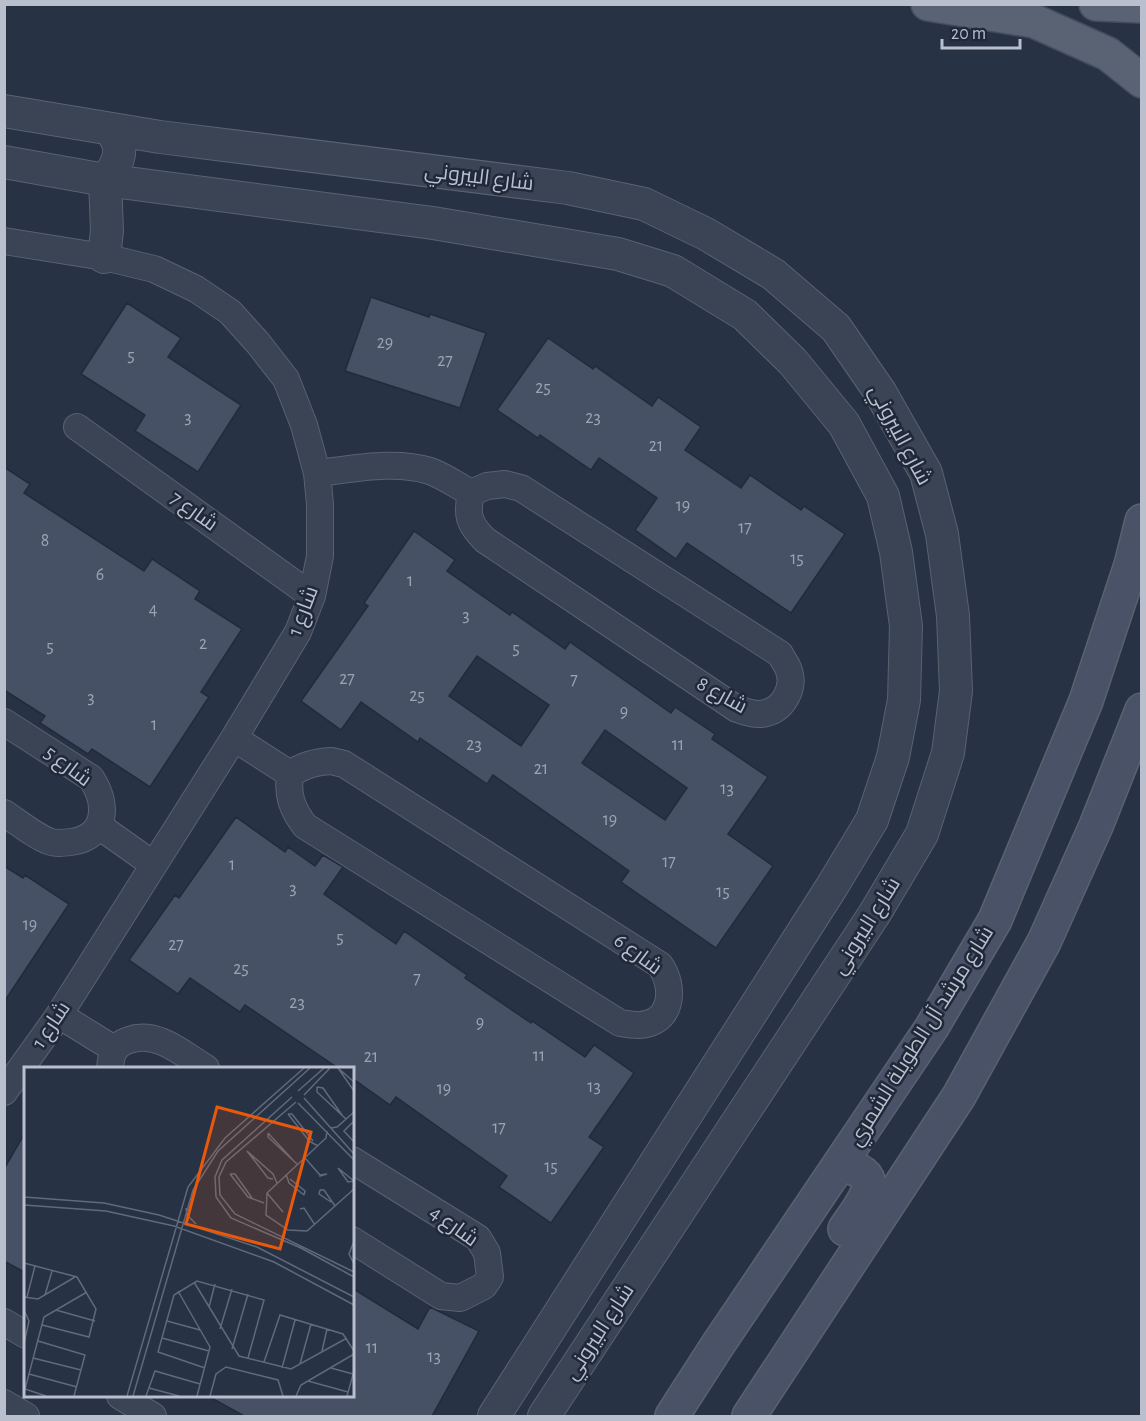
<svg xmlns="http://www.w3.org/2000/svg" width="1146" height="1421" font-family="'Alegreya Sans',Cairo,sans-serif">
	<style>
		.building { fill: #465166; stroke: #222b3b; stroke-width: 1.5; fill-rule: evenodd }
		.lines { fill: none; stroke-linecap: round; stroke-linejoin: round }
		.minor-casing { stroke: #5a6271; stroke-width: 28 }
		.tertiary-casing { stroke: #5a6271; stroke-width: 34 }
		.secondary-casing { stroke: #5a6271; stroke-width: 36 }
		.primary-casing { stroke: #454d5d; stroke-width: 36 }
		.minor { stroke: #3b4454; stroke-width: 26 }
		.tertiary { stroke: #3b4454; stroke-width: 32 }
		.secondary { stroke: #495267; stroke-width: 33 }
		.primary { stroke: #5a6374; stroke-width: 33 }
		.labels { text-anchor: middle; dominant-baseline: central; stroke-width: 5; stroke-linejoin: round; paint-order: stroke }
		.number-label { font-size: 18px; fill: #9ca4b3 }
		.street-label { font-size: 21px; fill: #b9bfcd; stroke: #202939 }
		.inset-road { fill: none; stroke: #616a7b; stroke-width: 1.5 }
		.view { fill: #e8590c; fill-opacity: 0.15; stroke: #e8590c; stroke-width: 3 }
		.inset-edge { fill: none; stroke: #b9bfcd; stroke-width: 3 }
	</style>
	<rect width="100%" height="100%" fill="#273244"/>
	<path class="building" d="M371 297 429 317 430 314 486 333 460 408 345 371Z
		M127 303 181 338 168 357 241 405 198 472 135 431 145 415 81 374Z
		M548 338 593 369 595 366 652 406 658 397 701 427 685 450 741 488 750 475 801 510 804 506 845 534 791 613 687 543 676 559 635 530 657 498 599 458 591 470 540 435 538 438 497 410Z
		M4 467 30 484 24 493 144 571 152 559 200 591 195 599 242 629 201 692 209 697 150 787 92 749 88 754 40 723 45 716 4 690Z
		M414 531 455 560 447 571 510 615 512 612 565 649 570 642 671 713 675 707 715 734 712 739 768 777 728 834 773 866 716 948 621 882 629 871 493 775 487 784 420 738 418 742 361 702 341 730 301 701 368 606 364 603ZM477 656 549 705 521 746 449 696ZM605 730 687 788 665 820 582 763Z
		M236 817 285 852 288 847 315 866 323 855 343 867 324 894 396 944 404 931 467 975 465 978 531 1023 532 1021 585 1057 594 1045 634 1073 589 1137 604 1147 551 1223 499 1187 507 1176 396 1097 390 1105 352 1078V1068H338L245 1005 240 1012 190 978 178 994 129 960 175 895 179 898Z
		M4 866 23 878 25 875 69 904 4 1002Z
		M26 1131V1273L4 1261V1169Z
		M352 1288 418 1329 430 1307 479 1331 432 1416H244L206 1395H352Z"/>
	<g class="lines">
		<g class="minor-casing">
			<path id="minor" d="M4 241 104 257 154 269 196 289 230 312 258 343 286 379 304 425 317 473 320 504V556L312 596 298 632 234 738 59 1015 4 1092
				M77 427 312 596
				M317 473C354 469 394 460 430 471 444 476 458 486 471 493
				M505 484 521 488 780 654C783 660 788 666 789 671 795 688 783 709 766 713 756 716 746 712 737 709L485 540C469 524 466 515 471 493L487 486Z
				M4 722 91 778C108 803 108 837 71 842 63 843 55 844 48 841 33 835 18 822 4 813
				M234 738 290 774
				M331 761 344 764 660 965C676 988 672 1024 639 1025 633 1025 626 1024 620 1023L305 826C292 809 287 795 290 774 304 765 315 762 331 761Z
				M99 826 154 865
				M59 1015 114 1049
				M110 1068C111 1054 114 1045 129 1040 157 1030 183 1054 206 1068
				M352 1160 478 1238 487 1253 490 1277 484 1286 460 1298 441 1296 352 1240
				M4 1322 26 1335
				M120 1396 153 1416
				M4 1403 26 1416"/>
		</g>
		<g class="tertiary-casing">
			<path id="tertiary" d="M4 111 160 137 568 188 644 204 706 234 773 274 836 328 880 392 926 473 942 534 953 616 956 691 948 753 922 834 875 913 544 1416
				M4 162 105 180 433 223 618 254 673 271 745 315 793 362 844 424 883 496 896 552 906 626 904 700 893 757 872 820 831 888 494 1416
				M104 257 107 231 105 180C119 164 126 147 110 130"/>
		</g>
		<g class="secondary-casing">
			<path id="secondary" d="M840 1165C890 1173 863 1202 845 1229
				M672 1416 717 1346 932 1027 995 920 1086 701 1131 565 1142 521
				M749 1416 959 1096 1044 942 1096 826 1142 710"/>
		</g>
		<g class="primary-casing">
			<path id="primary" d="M928 4 1034 21 1108 54 1142 81
				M1096 4 1142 6"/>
		</g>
		<use href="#minor" class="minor"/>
		<use href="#tertiary" class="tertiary"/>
		<use href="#secondary" class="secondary"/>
		<use href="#primary" class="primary"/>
	</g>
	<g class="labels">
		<g class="number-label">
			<text x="385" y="343">29</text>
			<text x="131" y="356">5</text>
			<text x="445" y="361">27</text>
			<text x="543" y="388">25</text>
			<text x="188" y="418">3</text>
			<text x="593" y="418">23</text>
			<text x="656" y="446">21</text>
			<text x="683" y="506">19</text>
			<text x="745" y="528">17</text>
			<text x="45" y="541">8</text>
			<text x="797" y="559">15</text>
			<text x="100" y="575">6</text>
			<text x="410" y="581">1</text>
			<text x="153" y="610">4</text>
			<text x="466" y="616">3</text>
			<text x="203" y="644">2</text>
			<text x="50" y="647">5</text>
			<text x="516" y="649">5</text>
			<text x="347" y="679">27</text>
			<text x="574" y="680">7</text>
			<text x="417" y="696">25</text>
			<text x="91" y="698">3</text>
			<text x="624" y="712">9</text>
			<text x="154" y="725">1</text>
			<text x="474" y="745">23</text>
			<text x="678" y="745">11</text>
			<text x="541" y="769">21</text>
			<text x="727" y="789">13</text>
			<text x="610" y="820">19</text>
			<text x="669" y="862">17</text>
			<text x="232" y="865">1</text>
			<text x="293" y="889">3</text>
			<text x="723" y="892">15</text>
			<text x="30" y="925">19</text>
			<text x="340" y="938">5</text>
			<text x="176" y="945">27</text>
			<text x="241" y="969">25</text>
			<text x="417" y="979">7</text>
			<text x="297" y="1003">23</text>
			<text x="480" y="1023">9</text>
			<text x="539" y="1056">11</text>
			<text x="371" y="1057">21</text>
			<text x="594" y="1087">13</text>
			<text x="444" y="1089">19</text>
			<text x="499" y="1128">17</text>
			<text x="551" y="1167">15</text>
			<text x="372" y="1348">11</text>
			<text x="434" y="1357">13</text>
		</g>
		<g class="street-label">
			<text transform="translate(479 177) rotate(7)">شارع البيروني</text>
			<text transform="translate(900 435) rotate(62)">شارع البيروني</text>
			<text transform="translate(194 511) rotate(36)">شارع 7</text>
			<text transform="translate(303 611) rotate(-69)">شارع 1</text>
			<text transform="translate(722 695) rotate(29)">شارع 8</text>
			<text transform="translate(68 766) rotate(37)">شارع 5</text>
			<text transform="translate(866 926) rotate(-58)">شارع البيروني</text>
			<text transform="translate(638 954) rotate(37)">شارع 6</text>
			<text transform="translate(51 1025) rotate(-56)">شارع 1</text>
			<text transform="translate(921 1036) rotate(-58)">شارع مرشد آل الطويلة الشمري</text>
			<text transform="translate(454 1226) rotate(36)">شارع 4</text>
			<text transform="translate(599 1332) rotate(-57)">شارع البيروني</text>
		</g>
	</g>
	<g transform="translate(24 1067)">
		<rect width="330" height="330" fill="#273244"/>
		<path class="inset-road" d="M314 1 330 24M314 1 330 15M293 20V25L322 52M293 20 299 21 318 48M274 24 300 1M280 28 306 1M268 30 198 93 191 110 192 130 207 151 277 181 330 210M280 31 330 87M272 35 202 95 195 110 196 128 211 147 330 205M274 36 330 93M264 47 285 74 294 79M264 47H268L289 74M330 54 320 64 330 75M307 61 313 60 330 45M303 64 302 71 243 126 242 148 264 163 283 164 330 122M244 66V70L273 97M244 66 269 93M223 84 249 107 253 116M223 84 244 111 249 112M281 91 296 108V109L303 107 296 108M314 101 324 115 330 114M314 101 330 114M206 107 224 130 240 136M206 107H211L228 131M262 107 265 116 280 128M266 112 281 124 280 128M296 123H300L311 139M296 123 295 127 307 135M243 126 259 145M0 130 80 136 135 148 233 180 330 230M0 138 82 144 150 159 250 195 330 238M162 141 163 148 172 157M276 142 280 141 291 158M330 174 325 187 330 197M0 196 53 210 72 242 65 270 18 258M170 215 215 289 267 302 323 271M154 224 186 280 173 329M21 228 28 204M0 230 14 232 51 210M3 230 11 199M185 240 191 217M0 243 5 254 0 277M32 243 71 254M143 254 176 263M196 262 208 222M138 271 185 284M14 274 61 288 50 329M208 282 224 227M298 284 303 262M9 291 57 303M240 295 256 248 319 267 330 284M276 297 287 257M181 301 134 285 150 228 173 214 240 233 224 291M258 301 271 253M307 301 329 307M5 307 53 320M284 314 324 325M125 321 155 329M22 329 1 322 20 250 63 225M103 329 164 120 201 71 280 1M109 329 169 123 194 84 286 1M122 329 131 304 176 317M186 329 192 307 202 300 254 313 259 329M272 329 277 318 330 287M323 329 330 304"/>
		<path class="view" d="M193 40 287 65 256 182 162 157Z"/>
		<rect width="330" height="330" class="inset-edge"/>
	</g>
	<rect width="1146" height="1421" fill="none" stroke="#b9bfcd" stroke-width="12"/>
	<path d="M942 39v9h78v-9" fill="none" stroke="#b9bfcd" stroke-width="3"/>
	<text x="951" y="39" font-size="18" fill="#b9bfcd" stroke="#202939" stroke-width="4.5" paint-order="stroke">20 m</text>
</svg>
